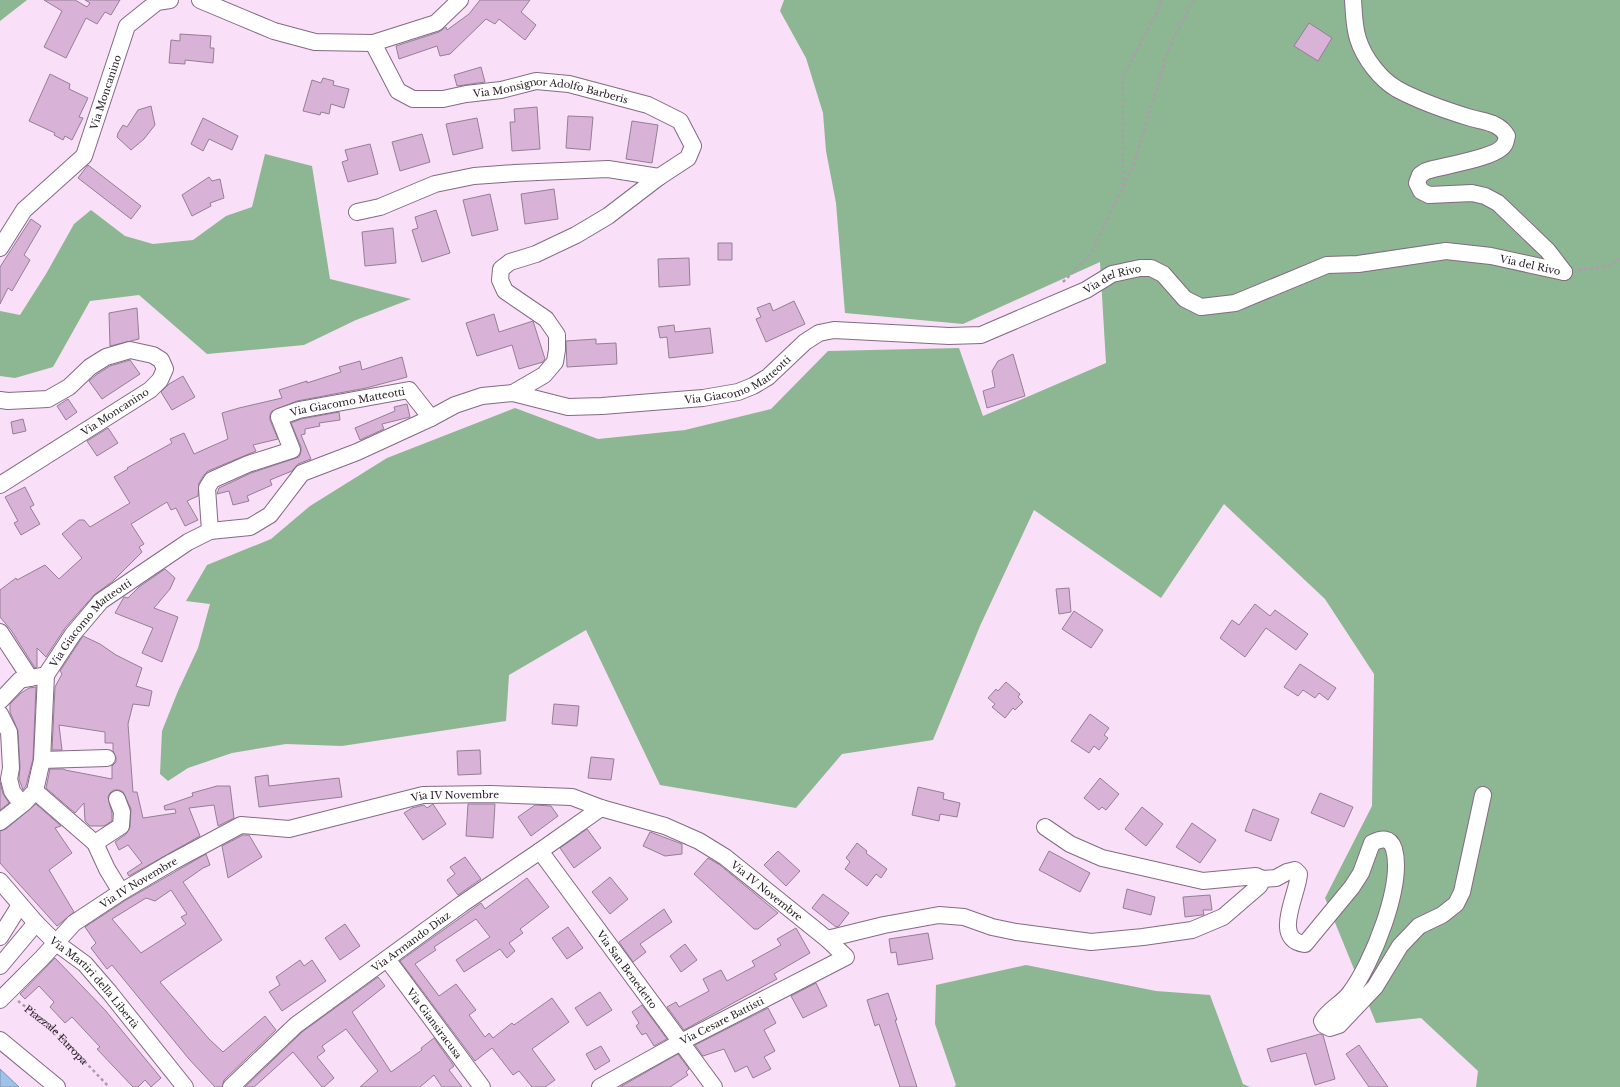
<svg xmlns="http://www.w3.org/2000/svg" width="1620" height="1087" font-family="'Libre Baskerville',serif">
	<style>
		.forest { fill: #8db692 }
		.water { fill: #9dc3e9; stroke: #7a92af }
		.building { fill: #d9b2d8; stroke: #967e96; fill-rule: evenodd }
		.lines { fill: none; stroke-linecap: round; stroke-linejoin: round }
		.minor-casing { stroke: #836b82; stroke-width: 18 }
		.path { stroke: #af9bae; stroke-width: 2.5; stroke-dasharray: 3 3; stroke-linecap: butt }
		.minor { stroke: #fff; stroke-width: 16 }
		.labels { text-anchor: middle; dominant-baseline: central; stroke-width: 3; stroke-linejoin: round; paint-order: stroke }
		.street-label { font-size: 10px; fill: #2a2029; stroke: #fff }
	</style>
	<rect width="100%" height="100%" fill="#f9dff8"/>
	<path class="forest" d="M0 0H27L0 21Z
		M784 0H1620V1087H1476L1478 1071 1421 1018 1376 1023 1325 898 1372 806 1374 674 1325 599 1224 504 1161 598 1034 510 980 626 933 740 842 754 796 808 660 785 586 630 509 675 506 721 342 746 286 744 232 753 188 768 168 781 160 774 162 731 178 691 198 648 210 604 186 601 207 565 271 539 310 506 387 458 515 408 598 439 685 430 771 409 828 351 959 348 983 416 1106 363 1100 262 963 324 845 313 836 203 826 151 823 113 806 58 780 11Z
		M265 154 312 166 330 279 411 299 356 320 304 345 207 354 139 295 90 301 53 367 15 378 0 376V311L20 315 46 274 74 224 91 210 125 236 153 244 193 240 226 216 252 207Z
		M1026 965 1156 991 1210 995 1243 1084 1250 1087H954L956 1085 935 1024 936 985Z"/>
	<path class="water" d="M0 1069 19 1087H0Z"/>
	<path class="building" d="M44 0H75L87 7 90 3 85 0H120L111 15 105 12 97 24 86 18 66 58 44 47 62 11Z
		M480 0H530L521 12 536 25 525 40 499 19 495 24 486 19 450 54 440 56 437 46 399 59 396 46 439 32 446 27 447 30 469 14Z
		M1309 23 1332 38 1318 61 1294 46Z
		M180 34 211 36 210 48H214L213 63 185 60V64L169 63 171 40 180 41Z
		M481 67 485 82 457 86 454 75Z
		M50 74 70 84 69 89 88 98 79 117 83 118 72 140 65 136 63 140 54 135 55 133 29 121Z
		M323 78 334 81 333 85 349 89 344 108 331 104 329 114 321 112 320 115 303 111 312 80 321 83Z
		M151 106 155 125 144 139 131 150 117 137 118 133 123 125 127 127 138 110Z
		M537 107 540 149 512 151 510 122H515L514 109Z
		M568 116 593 117 590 150 566 148Z
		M203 118 238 136 232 150 209 139 203 151 191 144Z
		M477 118 483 148 453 155 446 124Z
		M632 121 658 125 652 163 626 159Z
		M422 134 430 162 400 171 392 142Z
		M370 144 378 174 348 182 342 162 348 160 345 150Z
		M88 165 141 206 131 219 78 178Z
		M209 177 212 181 220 179 224 198 210 203 211 206 192 216 182 195Z
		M554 189 558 219 525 224 521 194Z
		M490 194 498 230 472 236 463 200Z
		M436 210 450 253 422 262 412 230 418 228 415 217Z
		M31 219 41 226 24 255 30 260 12 291 8 288 0 304V267Z
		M393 228 396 263 365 266 362 232Z
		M718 243H732V260H718Z
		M689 258 690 285 659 287 658 259Z
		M794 301 805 324 766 342 756 319 761 317 757 308 770 303 773 311Z
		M137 308 139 339 110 346 109 313Z
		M494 314 499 332 533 321 545 359 543 362 519 369 512 345 477 356 466 323Z
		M674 325 675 332 710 328 713 353 669 358 667 337 660 338 658 327Z
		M596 339V344L616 343 617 364 567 367 566 341Z
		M1013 354 1025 396 987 408 983 391 995 387 992 371 998 361Z
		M402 357 407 377 366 388 297 401 272 411 270 415V420L278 439 253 445 256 451 208 471 204 475 199 483 198 496 187 501 198 520 185 526 176 508 171 510 167 502 131 524 144 544 139 547 142 552 113 581 94 595 65 628 46 657 37 648V667L35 668 11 630 0 617V590L16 578 17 580 45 565 59 579 82 558 62 534 79 520H84L90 527 130 503 114 477 128 469 127 468 172 443 170 439 184 433 194 454 228 439 222 413 239 408 282 398 279 390 307 381V383L341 372 339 367 360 361 362 370Z
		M130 360 140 374 102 399 89 381 96 375 110 366Z
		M183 376 195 397 172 410 161 392 169 384Z
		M68 399 77 412 66 420 57 406Z
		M407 404 410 417 382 424 384 429 360 440 355 428 395 411 394 407Z
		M339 412 340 420 319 423 320 426 305 429V434L301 435 311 459 298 464 292 471 270 480 272 485 247 496 249 501 233 505 229 491 217 494 219 488 251 473 299 457 301 452V447L291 423 301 419Z
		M23 419 26 431 13 434 11 422Z
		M108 428 118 443 97 456 87 441Z
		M25 487 34 505 30 507 40 524 21 535 14 523 18 521 5 497Z
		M165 569 175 578 170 589 154 608 178 617 162 662 142 653 153 628 115 613 124 597 128 598 139 587Z
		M1069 588 1071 612 1059 614 1056 589Z
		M1255 604 1270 616 1275 610 1308 634 1296 650 1266 628 1245 657 1220 638 1232 620 1239 625Z
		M1074 611 1103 630 1091 648 1062 629Z
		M83 636 100 644 116 655 142 668 136 686 152 691 149 706 133 704 128 724 133 792H137L143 818 176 813 175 809 165 810 164 806 193 796 192 793 217 786H230L234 818 218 826 214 805 189 808 200 836 129 876 127 873 142 863 128 845 119 850 115 842 126 834 130 827 131 809 123 792 119 790H114L110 793 108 797 112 813V821L104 826H90L85 821 84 803 75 813 46 788 50 769H64L65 770 112 779V766L116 762V757L113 751V743H105V732L59 725 62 750H52L55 687 62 674 60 671Z
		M1300 664 1336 688 1328 700 1319 693 1315 698 1303 690 1298 696 1284 687Z
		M1006 682 1020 694 1018 697 1023 702 1015 710 1013 708 1005 718 992 707 995 704 988 698 996 689 998 691Z
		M36 687 33 759 26 786 23 790 19 779 20 767 18 731 10 712V704L21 693 29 688Z
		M554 704 579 706 577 726 552 724Z
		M1090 714 1109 728 1104 735 1108 738 1099 750 1094 746 1089 753 1071 741Z
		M480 750 481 774 458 775 457 751Z
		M591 757 614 759 611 780 588 778Z
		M268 775 269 786 339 778 342 797 259 807 255 777Z
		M1100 778 1119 794 1106 810 1102 807 1099 810 1084 798Z
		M0 782 3 794 9 803 0 810Z
		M918 787 944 793 943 799 960 803 957 817 940 814 939 821 912 815Z
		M1320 793 1353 807 1344 827 1311 813Z
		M36 804 61 826 55 828 72 853 49 870 74 912 57 926 0 863V831L6 829Z
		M433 804 446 824 423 840 404 813 412 808 424 805 427 808Z
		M468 804H495L493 838 466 836Z
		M535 805 551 806 558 816 531 836 518 817Z
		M1142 807 1163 824 1146 846 1125 829Z
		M1253 809 1279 819 1271 841 1245 831Z
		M1192 823 1216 840 1200 863 1176 847Z
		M587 829 601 848 574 868 560 848Z
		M650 832 682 844V854L665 856 643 846Z
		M243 835H249L262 857 228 878 222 846Z
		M857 843 867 851 866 853 887 869 881 878 876 874 867 886 845 869 850 862 846 858Z
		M778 851 800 871 786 886 764 865Z
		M1049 851 1090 873 1080 892 1039 870Z
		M206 854 210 865 203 868 183 882 222 940 160 982 209 1039 223 1052 265 1016 276 1030 224 1080 222 1087H215L189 1059 112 965 107 969 91 948 96 943 85 927 126 900ZM171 890 187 914 181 917 186 924 141 953 112 919 146 898 155 901Z
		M465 857 481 879 458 895 447 880 455 874 450 867Z
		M708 858 720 865 778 913 758 929H754L694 874Z
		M610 877 628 899 610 914 592 892Z
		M527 878 549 907 520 929 523 933 509 943 515 951 507 958 500 949 464 972 456 960 490 937 476 919 434 947 436 950 415 964 439 996 456 984 476 1010 469 1015 485 1037 489 1033 493 1038 512 1023 514 1025 552 998 569 1022 532 1049 555 1080 545 1087H532L519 1071 513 1075 492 1048 475 1061 400 961 481 903 485 909Z
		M1127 889 1155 897 1151 915 1123 908Z
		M823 894 849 913 839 926 836 927 812 908Z
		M1210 895 1212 910H1203L1204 915H1202L1185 917 1183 897Z
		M664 909 672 922 640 944 646 952 633 962 619 942Z
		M345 924 360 946 340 960 325 938Z
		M568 927 583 948 567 959 552 938Z
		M796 928 810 953 774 974 777 979 684 1030 667 1007 676 1002 679 1007 709 991 703 979 721 970 727 981 755 966 752 961 781 945 777 939Z
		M928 933 933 959 898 965 896 952 891 953 889 939Z
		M685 944 697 960 681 972 670 956Z
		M55 958 105 1010 161 1078 151 1087 145 1080 138 1087H133L97 1049 100 1047 72 1017 65 1023 50 1007 54 1002 39 986 25 999 20 994Z
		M300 960 304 966 312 960 326 981 282 1011 269 992 280 985 276 977Z
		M378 977 385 986 352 1012 391 1072 422 1050 421 1048 434 1038 454 1066 449 1070 462 1087H442L434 1075 420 1087H360L378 1071 346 1029 322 1046 325 1051 317 1057 334 1078 324 1087H322L293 1052 254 1087H245L302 1032Z
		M816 983 827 1006 803 1018 791 996Z
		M600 992 612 1010 587 1026 575 1008Z
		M888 993 897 1020H895L917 1087H900L879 1024 875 1026 867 1000Z
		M642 1005 667 1039 654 1046 646 1033 642 1035 636 1026 639 1023 632 1012Z
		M768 1008 776 1023 764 1030 775 1051 764 1057 771 1069 753 1078 747 1066 735 1072 724 1049 703 1056 695 1045Z
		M1320 1034 1323 1035 1335 1079 1315 1085 1306 1053 1271 1062 1267 1049Z
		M1359 1045 1388 1087H1369L1346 1054Z
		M601 1046 610 1061 595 1070 586 1054Z
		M678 1054 689 1069 686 1072 688 1075 670 1087H620Z"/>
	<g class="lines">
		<g class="minor-casing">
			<g id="minor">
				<path d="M200 0 274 31 315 42 373 43 436 23 460 0"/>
				<path d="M1353 0C1354 13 1354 27 1358 39 1364 58 1380 79 1397 89 1417 100 1448 111 1471 118 1485 122 1499 122 1507 136 1506 139 1506 143 1504 145 1497 158 1441 166 1426 171L1420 175 1417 183 1421 191 1429 195 1472 193 1485 196 1498 203 1548 251 1564 272"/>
				<path id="s2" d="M373 43 398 91 413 99H443L466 94 501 90 536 81 569 84 648 105 680 121 693 146 688 158 659 177"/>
				<path d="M357 212 380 207 435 184 474 176 515 173 608 169 659 177 608 216 576 235 536 254 510 262 501 269 500 280 505 291 546 319 557 335V350L555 362 544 375 513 393"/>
				<path id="s3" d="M0 248 24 210 84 156 127 26 157 2 170 0"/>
				<path d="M0 400 8 401 48 399 69 387 90 367 106 357 130 350 153 355 161 360 165 369 160 380 150 390 0 485"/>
				<path id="s4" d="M210 531 207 488 212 480 248 464 292 450 279 417 299 410 409 390 431 418"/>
				<path d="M0 632 30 678"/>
				<path d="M0 701 20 680 46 675"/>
				<path d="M0 714 9 732 11 768 9 779 12 791 17 798"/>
				<path d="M42 760 107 758"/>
				<path d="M35 791 95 843 107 869 121 892"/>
				<path id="s5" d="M0 822 24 803 35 791 42 760 46 675 73 634 101 601 188 542 210 531 250 527 270 515 302 473 357 452 431 418 455 405 482 396 513 393 568 407 602 406 703 398 738 392 753 386 768 377 805 342 819 333 834 330 949 336 981 335 1086 290 1112 274 1140 268H1151L1163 274 1185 299 1201 307 1235 303 1327 265 1358 264 1446 251 1491 256 1564 272"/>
				<path d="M95 843 121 826 122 812 117 799"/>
				<path id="s6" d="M540 851 714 1087"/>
				<path d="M1263 879 1276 878 1287 872 1295 870 1299 874C1298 894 1271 940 1305 944L1352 887 1361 873 1372 843C1382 838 1390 837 1394 849 1404 885 1372 964 1350 993 1342 1004 1329 1009 1322 1021L1324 1025 1330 1028 1339 1025 1375 987 1400 946 1419 926 1442 915 1456 904 1462 892 1483 795"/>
				<path id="s7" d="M0 881 36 923 55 942 85 964 110 993 185 1087"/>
				<path d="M0 937 20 905"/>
				<path d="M827 939 884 925 939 915 964 917 992 927 1016 932 1091 942 1143 937 1192 930 1223 917 1259 886 1263 879 1256 876 1203 881 1102 858 1070 844 1045 827"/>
				<path id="s8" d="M387 959 482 1087"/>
				<path d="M0 966 36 923"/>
				<path id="s9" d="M0 1000 42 958 74 923 121 892 172 862 241 825 289 829 423 795 491 794 572 797 601 808 665 826 699 841 725 857 827 939 846 957 681 1042 600 1087"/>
				<path d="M0 1040 57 1087"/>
				<path id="s10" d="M231 1087 296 1025 462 904 540 851 601 808"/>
			</g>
		</g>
		<g class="path">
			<path d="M1123 186V76L1159 9 1161 0"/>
			<path d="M1578 270 1609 266 1620 259"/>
			<path d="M1063 282 1091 254 1134 164 1169 47 1193 0"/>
			<path id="s1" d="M18 1001 52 1027 109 1087"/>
		</g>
		<use href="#minor" class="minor"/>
	</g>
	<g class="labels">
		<g class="street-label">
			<text stroke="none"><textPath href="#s3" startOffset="193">Via Moncanino</textPath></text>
			<text stroke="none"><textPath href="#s2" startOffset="211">Via Monsignor Adolfo Barberis</textPath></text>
			<text stroke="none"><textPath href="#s5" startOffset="1809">Via del Rivo</textPath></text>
			<text stroke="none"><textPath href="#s5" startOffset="1364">Via del Rivo</textPath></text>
			<text stroke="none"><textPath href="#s5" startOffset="961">Via Giacomo Matteotti</textPath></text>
			<text stroke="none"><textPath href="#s4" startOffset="244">Via Giacomo Matteotti</textPath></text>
			<text transform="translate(115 412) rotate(-33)">Via Moncanino</text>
			<text stroke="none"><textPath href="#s5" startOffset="233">Via Giacomo Matteotti</textPath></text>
			<text stroke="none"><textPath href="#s9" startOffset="519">Via IV Novembre</textPath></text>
			<text stroke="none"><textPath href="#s9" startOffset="183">Via IV Novembre</textPath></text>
			<text stroke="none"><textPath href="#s9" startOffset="855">Via IV Novembre</textPath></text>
			<text stroke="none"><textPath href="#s10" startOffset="232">Via Armando Diaz</textPath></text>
			<text stroke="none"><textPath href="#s6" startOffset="147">Via San Benedetto</textPath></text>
			<text stroke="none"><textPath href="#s7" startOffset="139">Via Martiri della Libertà</textPath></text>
			<text transform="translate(722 1021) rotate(-27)">Via Cesare Battisti</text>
			<text stroke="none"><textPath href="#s8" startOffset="80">Via Giansiracusa</textPath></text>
			<text stroke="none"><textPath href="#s1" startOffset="51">Piazzale Europa</textPath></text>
		</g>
	</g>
</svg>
